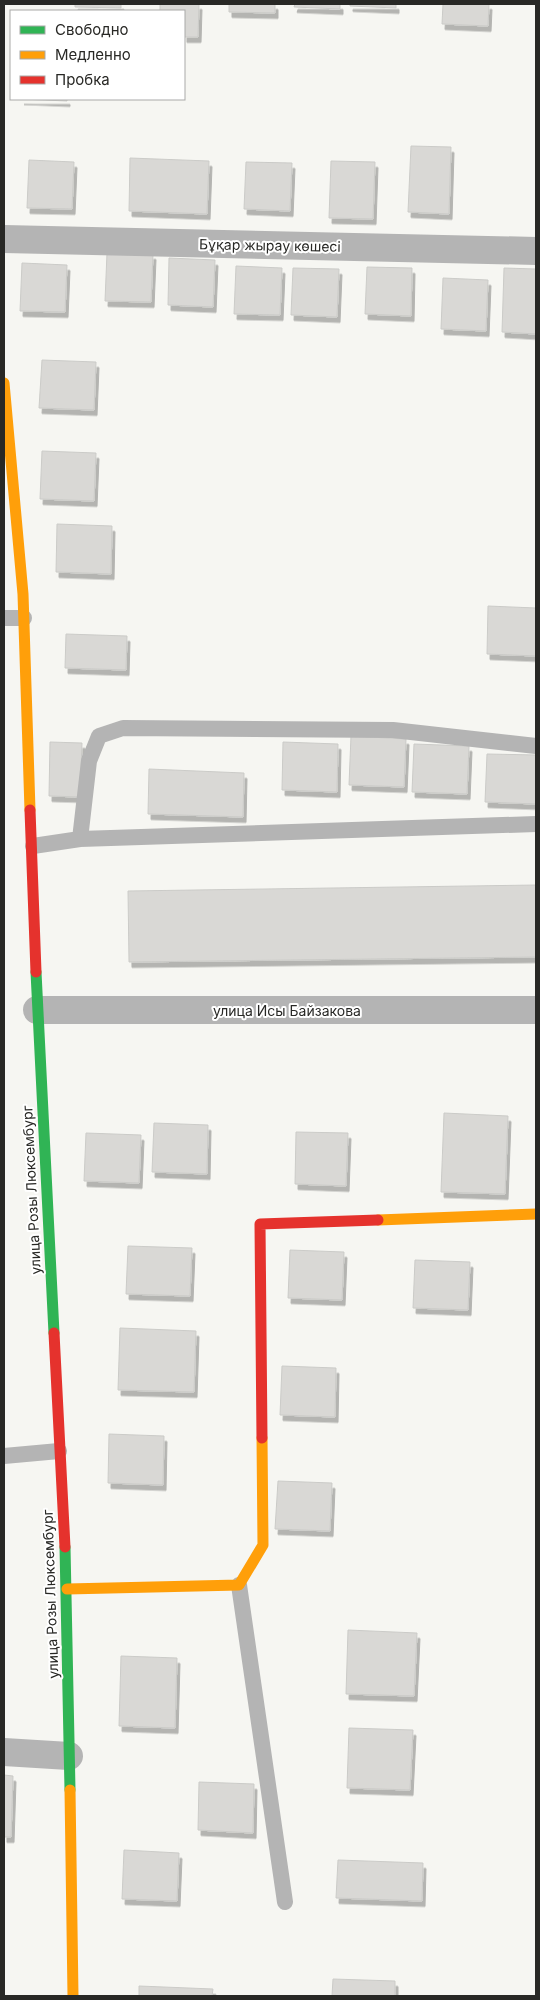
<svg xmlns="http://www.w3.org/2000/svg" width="540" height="2000" font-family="Inter,sans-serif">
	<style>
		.building { fill: #d9d8d5; stroke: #cbcbc8; filter: url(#shadow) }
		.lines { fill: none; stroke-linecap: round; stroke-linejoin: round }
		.lane { stroke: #b4b4b4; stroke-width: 16 }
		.street { stroke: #b4b4b4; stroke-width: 28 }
		.fast { stroke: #30b455; stroke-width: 11 }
		.slow { stroke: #ff9f0a; stroke-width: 11 }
		.jam { stroke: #e5322d; stroke-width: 11 }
		.labels { text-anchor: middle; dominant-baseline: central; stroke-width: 4; stroke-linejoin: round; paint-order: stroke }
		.street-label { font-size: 14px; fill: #282825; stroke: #fff }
	</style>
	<defs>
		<filter id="shadow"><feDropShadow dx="3" dy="5.5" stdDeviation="0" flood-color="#0004"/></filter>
	</defs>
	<rect width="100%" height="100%" fill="#f6f6f2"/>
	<path class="building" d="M75 4H121V8L75 7Z
		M160 4H199L198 37H184V11H160Z
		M229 4H275V13L229 12Z
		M295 4H340V9L294 7Z
		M350 4H396V8L350 6Z
		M443 4H489L488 26 442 24Z
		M21 99H67V101Z
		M411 146 451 147 449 214 408 212Z
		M130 158 209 161 207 214 129 211Z
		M29 160 74 162 72 209 27 208Z
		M331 161 375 162 373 219 329 218Z
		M246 162 292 163 290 211 244 209Z
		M107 253 153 254 151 302 105 301Z
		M169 258 215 260 213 307 168 305Z
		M22 263 67 265 65 312 20 311Z
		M236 266 282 268 280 315 234 314Z
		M367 267 412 268 411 316 365 314Z
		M293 268 339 269 337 317 291 315Z
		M504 268 536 269V334L502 332Z
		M443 278 488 280 486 331 441 329Z
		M42 360 96 362 94 410 39 408Z
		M42 451 96 453 94 501 40 499Z
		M57 524 112 526 111 574 56 572Z
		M488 606 536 608V656L487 654Z
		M66 634 127 636 126 670 65 668Z
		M351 736 406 739 404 787 349 785Z
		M50 742 82 743 80 797 49 796Z
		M283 742 338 744 337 792 282 790Z
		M414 744 469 746 467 794 412 792Z
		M487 754 536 755V804L485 802Z
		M149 769 244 773 243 817 148 814Z
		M536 885V957L129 962 128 891Z
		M444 1113 508 1116 505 1194 441 1192Z
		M154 1123 208 1125 207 1174 152 1172Z
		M296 1132 348 1133 346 1186 295 1184Z
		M86 1133 141 1135 139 1183 84 1181Z
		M128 1246 192 1248 190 1296 126 1294Z
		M290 1250 344 1252 342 1300 288 1298Z
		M415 1260 470 1262 468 1310 413 1308Z
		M120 1328 196 1331 194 1392 118 1390Z
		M282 1366 336 1368 335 1417 280 1415Z
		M109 1434 164 1436 163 1485 108 1483Z
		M278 1481 332 1483 330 1531 275 1529Z
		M348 1630 417 1633 414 1696 346 1694Z
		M121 1656 177 1658 175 1728 119 1726Z
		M349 1728 413 1730 410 1790 347 1788Z
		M4 1775 13 1776 11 1837H4Z
		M199 1782 254 1784 253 1833 198 1830Z
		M124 1850 179 1853 177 1901 122 1899Z
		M338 1860 423 1863 422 1901 336 1898Z
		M333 1979 395 1981V1996H332Z
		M139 1986 213 1989 212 1996H139Z"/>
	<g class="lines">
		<path class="lane" d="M4 618H24
			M80 839 89 761 99 736 123 728 393 730 536 746
			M33 846 80 839 536 824
			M4 1456 59 1451
			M239 1585 285 1902"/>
		<path class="street" d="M4 239 536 251
			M37 1010H536
			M4 1752 69 1756"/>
		<path class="fast" d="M36 972 54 1333
			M65 1547 70 1790"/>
		<path class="slow" d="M4 383 23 594 30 810
			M378 1220 536 1214
			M67 1589 239 1585 263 1545 262 1438
			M70 1790 73 1996"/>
		<path class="jam" d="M30 810 36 972
			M54 1333 65 1547
			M262 1438 260 1224 378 1220"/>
	</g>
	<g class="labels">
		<g class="street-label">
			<text transform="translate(270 245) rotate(1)">Бұқар жырау көшесі</text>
			<text x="287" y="1010">улица Исы Байзакова</text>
			<text transform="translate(31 1190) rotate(-93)">улица Розы Люксембург</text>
			<text transform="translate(50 1594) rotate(-92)">улица Розы Люксембург</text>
		</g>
	</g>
	<rect width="540" height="2000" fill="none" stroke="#282825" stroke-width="10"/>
	<rect x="10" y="10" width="175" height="90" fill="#ffffff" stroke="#a9a9a8"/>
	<rect x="20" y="26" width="25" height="8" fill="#30b455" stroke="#a9a9a8"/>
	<text x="55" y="35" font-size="15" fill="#282825">Свободно</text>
	<rect x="20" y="51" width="25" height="8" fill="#ff9f0a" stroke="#a9a9a8"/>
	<text x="55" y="60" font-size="15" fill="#282825">Медленно</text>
	<rect x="20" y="76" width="25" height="8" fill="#e5322d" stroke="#a9a9a8"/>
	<text x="55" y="85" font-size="15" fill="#282825">Пробка</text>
</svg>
